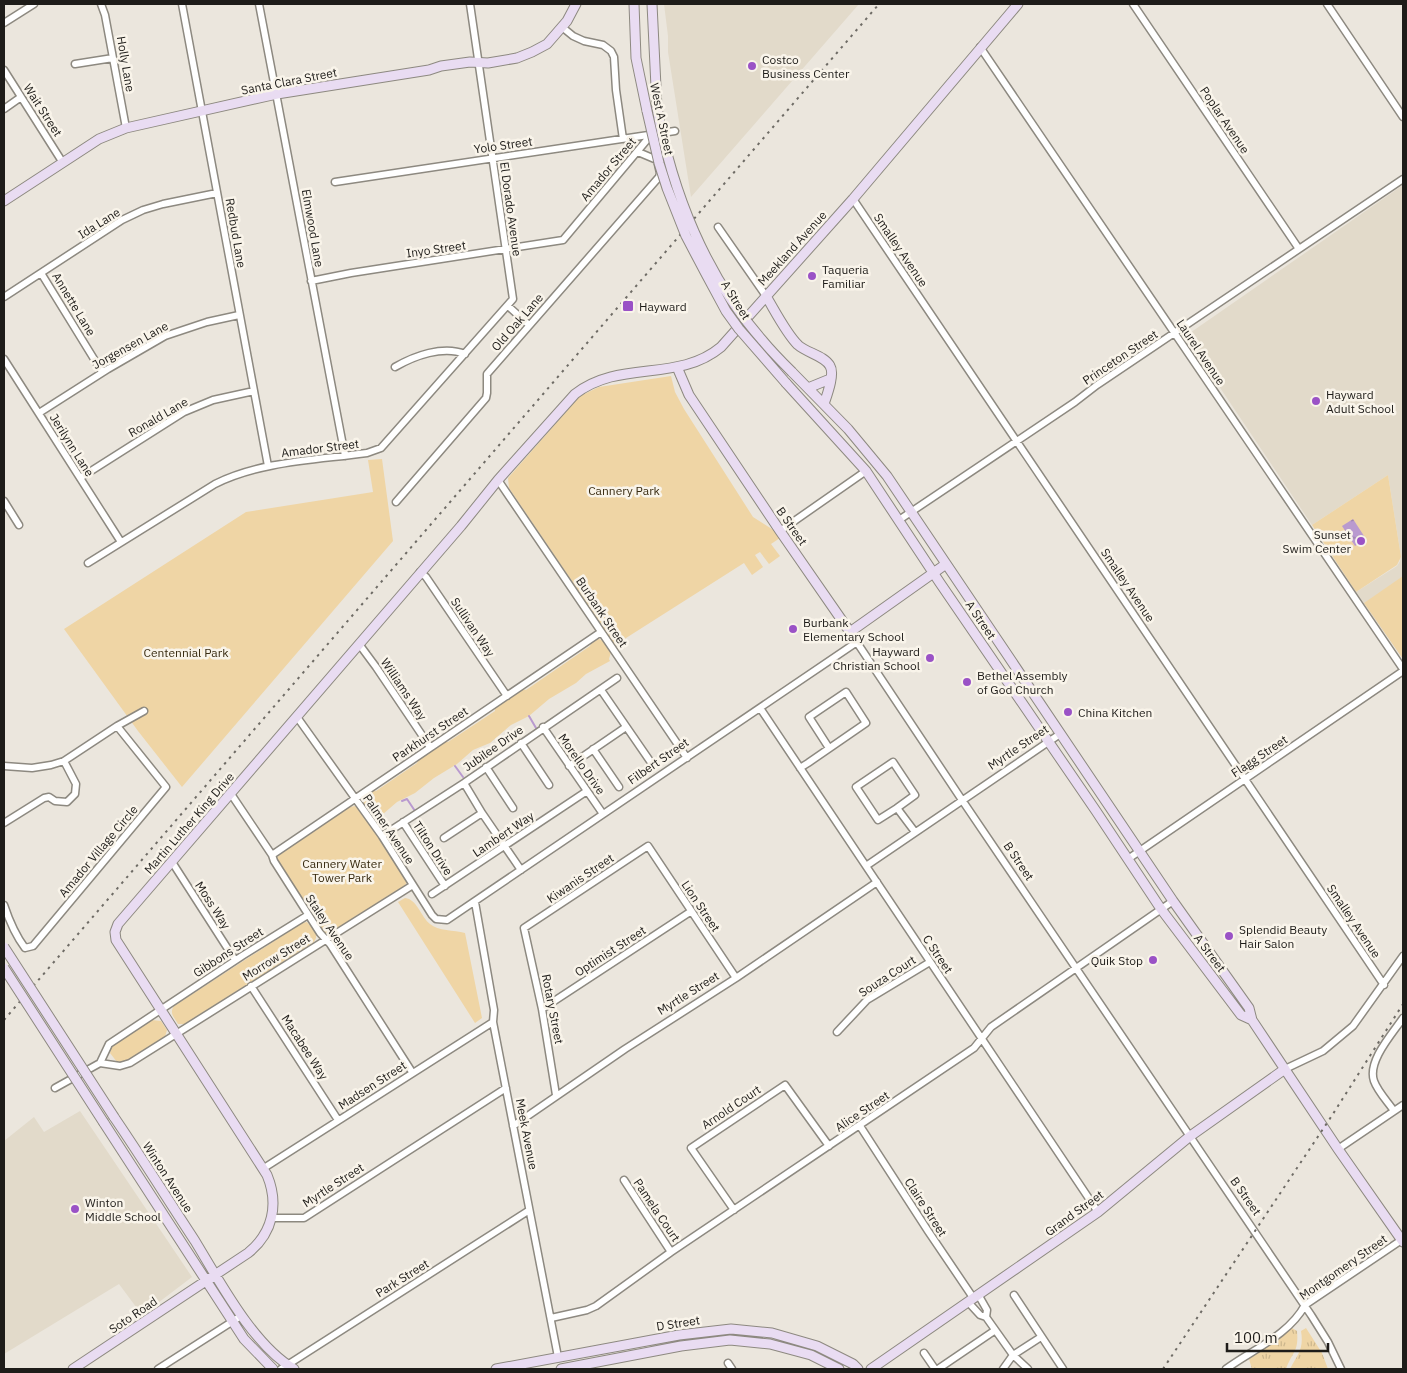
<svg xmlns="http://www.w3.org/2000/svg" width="1407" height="1373" font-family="'IBM Plex Sans',sans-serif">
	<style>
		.built { fill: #e2daca }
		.grass { fill: url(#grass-tufts) }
		.park { fill: #efd5a5 }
		.water { fill: url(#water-ripples) }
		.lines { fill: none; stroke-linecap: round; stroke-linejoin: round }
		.stream { stroke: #b99acf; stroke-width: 2 }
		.street-casing { stroke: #8d8980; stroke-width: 9 }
		.secondary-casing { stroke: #8d8980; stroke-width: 11 }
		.street { stroke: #fff; stroke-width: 6 }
		.secondary { stroke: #e9dcf2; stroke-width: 9 }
		.rail { stroke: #6e6b65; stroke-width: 2; stroke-dasharray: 2.5 5; stroke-linecap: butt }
		.secondary-bridge-casing { stroke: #8d8980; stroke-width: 11; stroke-linecap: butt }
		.secondary-bridge { stroke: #e9dcf2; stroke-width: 9 }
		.poi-dot { fill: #9a52c6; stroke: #f9f4ea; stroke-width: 2 }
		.labels { text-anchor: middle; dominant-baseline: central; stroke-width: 5; stroke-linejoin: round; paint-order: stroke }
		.poi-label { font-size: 12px; fill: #1e1c19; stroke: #f9f4ea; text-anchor: start }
		.street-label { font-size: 12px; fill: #1e1c19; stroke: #f9f4ea }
		.park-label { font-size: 12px; fill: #382b11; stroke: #f9f4ea }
	</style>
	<defs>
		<pattern id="grass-tufts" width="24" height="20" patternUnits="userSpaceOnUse" patternTransform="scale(1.25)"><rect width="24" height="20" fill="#efd5a5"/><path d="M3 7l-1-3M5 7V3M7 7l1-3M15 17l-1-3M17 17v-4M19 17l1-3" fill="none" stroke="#ccb68d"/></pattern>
		<pattern id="water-ripples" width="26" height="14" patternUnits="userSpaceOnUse" patternTransform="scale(1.25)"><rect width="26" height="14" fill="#b99acf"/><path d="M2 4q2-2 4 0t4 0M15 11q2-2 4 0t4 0" fill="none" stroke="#967da7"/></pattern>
	</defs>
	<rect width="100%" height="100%" fill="#ebe6dd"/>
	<path class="built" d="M664 4H859L691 197 668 52V36Z
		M1403 185V659L1356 592 1397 566 1400 561 1401 557 1388 475 1312 525 1186 337 1187 335Z
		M80 1111 192 1277 142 1315 119 1284 4 1354V1141L34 1117 44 1132Z"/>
	<path class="grass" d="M1292 1328 1297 1331C1299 1352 1292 1352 1286 1369H1252L1249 1359Z
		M1306 1328 1322 1353 1328 1369H1290C1298 1354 1304 1349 1301 1331Z"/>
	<path class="park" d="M671 376 675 392 684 409 753 517 783 536 771 544 780 556 769 564 760 552 755 555 763 567 752 575 744 563 615 645 509 488 508 478 580 396 599 387Z
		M382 459 393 541 182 787 138 731 64 629 246 512 373 492 368 460Z
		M1388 475 1401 557 1397 565 1356 592 1312 525Z
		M1403 576V659L1364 603Z
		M599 639 605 642 611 652 609 659 610 661 586 674 576 683 549 699 529 716 511 725 490 743 473 750 457 764 434 778 415 793 397 802 375 821 363 802 366 796 373 790 376 791 417 763 418 760 445 742H448L495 711V707L522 689 526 690 590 646 591 643Z
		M355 806 359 808 405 876 407 882 404 887 332 934H327L322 931 278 863 277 857 282 853 350 807Z
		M405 898C417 899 421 917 430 924 438 931 454 930 465 933L482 1018 475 1023 398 902Z
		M307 922 316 933V938L314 942 185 1024H178C174 1017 169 1013 174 1006L302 923Z
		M152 1020 161 1021 167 1030 165 1037 124 1063 117 1062 110 1053 112 1046Z"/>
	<path class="water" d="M1353 519 1366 539 1355 546 1342 526Z"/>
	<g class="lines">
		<path class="stream" d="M529 716 536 728
			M455 766 463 777
			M402 801 407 799 415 811"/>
		<g class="street-casing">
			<path id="street" d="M101 4 105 15 126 128
				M182 4 268 466
				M259 4 345 456
				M1133 4 1299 249
				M1327 4 1403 117
				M4 23 34 4
				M562 27 573 36 584 41 603 45 611 51 614 57 616 90 623 139
				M980 47 1403 669
				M75 64 113 58
				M4 70 63 163
				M4 109 21 97
				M335 182 675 131
				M853 199 1384 985
				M718 227 766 296
				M41 273 102 372
				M311 281 351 273 563 240 651 135
				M4 297 122 220 143 210 163 204 217 193
				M508 306 529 325
				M4 359 121 542
				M395 367C414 356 443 345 465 354
				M39 413 108 369 165 336 207 322 239 315
				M80 478 184 412 213 400 254 391
				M498 480 687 758
				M4 501 19 525
				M396 502 486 398 487 393V374L659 177 660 173 657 160 638 152
				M899 520 1075 402 1097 385 1403 179
				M780 531 866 471
				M88 563 215 484C261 461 317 460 367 453L381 448 513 299 470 4
				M420 572 426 577 507 696
				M850 632 962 800 1311 1315 1328 1342 1341 1369
				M359 644 376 667 430 747
				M601 690 652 764
				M760 708 1098 1212
				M297 717 382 836 432 915 436 919 447 920 857 642
				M543 727 603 814
				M521 743 549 785
				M593 749 619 787
				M4 766 32 768 51 765 64 761 117 726 144 711
				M569 766 626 727
				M486 767 513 808
				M800 768 808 763 866 723 846 692 809 717 829 748
				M464 783 482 813 521 870
				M231 794 272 855 274 861 320 933 330 944 412 1072
				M897 808 878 820 856 787 893 762 915 795 897 808 915 832
				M403 822 445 886
				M4 823 44 798 49 797 55 801 67 802 75 794 76 784 64 761
				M382 836 464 783 617 678
				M444 838 482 813
				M272 855 601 632
				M1128 859 1403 671
				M172 862 235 960
				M866 866 1060 734
				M432 894 587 791
				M475 902 494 1010 493 1022 558 1357
				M4 905C9 920 16 936 25 948L33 946 166 787 117 726
				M251 986 338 1120
				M542 1009 690 912
				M837 1032 867 1000 930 962
				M100 1063 120 1066 130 1063 413 885
				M1285 1069 1323 1051 1353 1026 1403 956
				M55 1088 100 1063 109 1044 242 956 308 915
				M556 1095 542 1009 524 928 648 846 736 978
				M1394 1111C1388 1102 1378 1092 1374 1081 1367 1061 1393 1033 1403 1018
				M513 1126 625 1049 736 978 877 882
				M860 1126 928 1231 974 1299
				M1338 1149 1403 1105
				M264 1168 493 1022
				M624 1180 671 1252
				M734 1210 691 1148 785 1085 829 1146
				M272 1218H304L506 1088
				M1014 1295 1063 1369
				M979 1296 987 1310 986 1317
				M969 1303 980 1315 986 1317 1013 1355 1028 1369
				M551 1318 587 1310 596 1306 671 1252 974 1048 991 1027 1173 901
				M924 1353 935 1369
				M728 1363 732 1369
				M158 1369 241 1316
				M281 1369 528 1211
				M938 1369 994 1331
				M1003 1369 1013 1355 1041 1337
				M1226 1369C1252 1350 1289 1335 1305 1305L1403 1239"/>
		</g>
		<g class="secondary-casing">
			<path id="secondary" d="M634 4 636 58 647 111
				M652 4 657 108
				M4 201 99 139 126 128 277 94 429 70 441 66 470 62 488 63 517 58 532 52 547 44 554 36 567 21 576 4
				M766 296C775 311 786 333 798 345 807 353 825 356 830 366 835 374 827 395 824 404
				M677 367 689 395 780 531 850 632 946 564
				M792 372 848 429 887 476 1173 901 1249 1008 1252 1020 1338 1149 1403 1242
				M786 383 866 471 940 583 1096 811 1161 909 1241 1015 1252 1020
				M808 388 830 379
				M114 1117C142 1158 168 1200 195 1241 220 1282 253 1345 294 1369
				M104 1123 244 1339 273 1369
				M73 1369 248 1253C273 1233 279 1204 267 1175L116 940 115 932 118 924 461 526 498 480 575 394C620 359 678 383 721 347L853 199 1018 4
				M496 1369 679 1335 731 1329 772 1333 817 1346 853 1364 858 1369
				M561 1369 681 1346 730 1340 770 1344 811 1355 839 1369
				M871 1369 1098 1212 1189 1137 1285 1069"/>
		</g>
		<use href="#street" class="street"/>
		<use href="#secondary" class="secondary"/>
		<path class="rail" d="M4 1020 879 4
			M1163 1369 1331 1117 1403 1004"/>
		<g class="secondary-bridge-casing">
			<path id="secondary-bridge" d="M657 108C672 192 706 277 763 341 772 352 782 362 792 372
				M647 111 659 163 667 188 686 236 706 274 726 311 739 329 786 383
				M4 947 114 1117
				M4 968 104 1123"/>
		</g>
		<use href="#secondary-bridge" class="secondary-bridge"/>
	</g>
	<g class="poi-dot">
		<circle cx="752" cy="66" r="5"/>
		<circle cx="812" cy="276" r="5"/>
		<rect x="622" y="300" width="12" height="12" rx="2.5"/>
		<circle cx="1316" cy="401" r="5"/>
		<circle cx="1361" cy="541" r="5"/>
		<circle cx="793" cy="629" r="5"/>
		<circle cx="930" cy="658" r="5"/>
		<circle cx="967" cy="682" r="5"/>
		<circle cx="1068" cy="712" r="5"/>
		<circle cx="1229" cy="936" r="5"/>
		<circle cx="1153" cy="960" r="5"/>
		<circle cx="75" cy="1209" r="5"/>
	</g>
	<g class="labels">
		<g class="poi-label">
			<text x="762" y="59">Costco<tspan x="762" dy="14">Business Center</tspan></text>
			<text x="822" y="269">Taqueria<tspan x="822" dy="14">Familiar</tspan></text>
			<text x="639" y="306">Hayward</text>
			<text x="1326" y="394">Hayward<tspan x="1326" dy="14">Adult School</tspan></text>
			<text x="1351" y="534" text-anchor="end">Sunset<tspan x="1351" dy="14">Swim Center</tspan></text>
			<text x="803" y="622">Burbank<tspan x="803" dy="14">Elementary School</tspan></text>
			<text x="920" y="651" text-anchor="end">Hayward<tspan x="920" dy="14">Christian School</tspan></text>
			<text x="977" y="675">Bethel Assembly<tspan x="977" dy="14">of God Church</tspan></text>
			<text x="1078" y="712">China Kitchen</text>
			<text x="1239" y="929">Splendid Beauty<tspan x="1239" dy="14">Hair Salon</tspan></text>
			<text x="1143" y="960" text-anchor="end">Quik Stop</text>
			<text x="85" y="1202">Winton<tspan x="85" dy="14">Middle School</tspan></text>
		</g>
		<g class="street-label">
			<text transform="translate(126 64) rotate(80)">Holly Lane</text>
			<text transform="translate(289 81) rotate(-11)">Santa Clara Street</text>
			<text transform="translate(43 110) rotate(57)">Wait Street</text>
			<text transform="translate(662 119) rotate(78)">West A Street</text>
			<text transform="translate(1225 120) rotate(56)">Poplar Avenue</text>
			<text transform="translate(503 145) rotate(-8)">Yolo Street</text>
			<text transform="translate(608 169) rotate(-50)">Amador Street</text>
			<text transform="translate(511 209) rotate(82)">El Dorado Avenue</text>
			<text transform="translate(99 223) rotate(-32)">Ida Lane</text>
			<text transform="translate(313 228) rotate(80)">Elmwood Lane</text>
			<text transform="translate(236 233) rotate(80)">Redbud Lane</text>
			<text transform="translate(792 248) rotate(-48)">Meekland Avenue</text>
			<text transform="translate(436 249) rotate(-8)">Inyo Street</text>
			<text transform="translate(901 250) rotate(56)">Smalley Avenue</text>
			<text transform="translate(736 300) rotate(58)">A Street</text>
			<text transform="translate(74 304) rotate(59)">Annette Lane</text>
			<text transform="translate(517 322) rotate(-49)">Old Oak Lane</text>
			<text transform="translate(130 345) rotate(-29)">Jorgensen Lane</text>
			<text transform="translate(1201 352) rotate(56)">Laurel Avenue</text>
			<text transform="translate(1120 357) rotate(-34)">Princeton Street</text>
			<text transform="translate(158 417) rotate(-30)">Ronald Lane</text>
			<text transform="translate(72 445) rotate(58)">Jerilynn Lane</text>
			<text transform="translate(320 448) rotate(-7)">Amador Street</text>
			<text transform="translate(792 526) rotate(55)">B Street</text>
			<text transform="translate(1128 585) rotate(56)">Smalley Avenue</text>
			<text transform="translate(602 612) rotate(56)">Burbank Street</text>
			<text transform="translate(981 620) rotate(56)">A Street</text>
			<text transform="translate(473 627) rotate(56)">Sullivan Way</text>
			<text transform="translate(404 689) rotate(56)">Williams Way</text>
			<text transform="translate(430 734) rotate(-34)">Parkhurst Street</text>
			<text transform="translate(1018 747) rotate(-34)">Myrtle Street</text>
			<text transform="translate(493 748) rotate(-35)">Jubilee Drive</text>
			<text transform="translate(1259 756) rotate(-34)">Flagg Street</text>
			<text transform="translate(658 761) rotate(-35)">Filbert Street</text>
			<text transform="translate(582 764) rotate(55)">Morello Drive</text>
			<text transform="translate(189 823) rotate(-49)">Martin Luther King Drive</text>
			<text transform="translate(389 829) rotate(56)">Palmer Avenue</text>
			<text transform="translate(503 834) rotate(-34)">Lambert Way</text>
			<text transform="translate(433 848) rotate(57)">Tilton Drive</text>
			<text transform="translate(98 851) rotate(-50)">Amador Village Circle</text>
			<text transform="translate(1019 861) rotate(56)">B Street</text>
			<text transform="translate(580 878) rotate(-34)">Kiwanis Street</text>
			<text transform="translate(213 905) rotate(57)">Moss Way</text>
			<text transform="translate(701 906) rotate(56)">Lion Street</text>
			<text transform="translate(1354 921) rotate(56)">Smalley Avenue</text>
			<text transform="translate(330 927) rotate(56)">Staley Avenue</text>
			<text transform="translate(610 951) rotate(-33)">Optimist Street</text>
			<text transform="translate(228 952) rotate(-33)">Gibbons Street</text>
			<text transform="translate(1210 953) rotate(53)">A Street</text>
			<text transform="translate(938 954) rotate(56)">C Street</text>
			<text transform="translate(276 957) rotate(-32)">Morrow Street</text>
			<text transform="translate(887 976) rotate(-33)">Souza Court</text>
			<text transform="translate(688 993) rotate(-32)">Myrtle Street</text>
			<text transform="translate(553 1009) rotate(79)">Rotary Street</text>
			<text transform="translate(305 1047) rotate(57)">Macabee Way</text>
			<text transform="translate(372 1085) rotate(-33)">Madsen Street</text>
			<text transform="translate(731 1107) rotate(-34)">Arnold Court</text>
			<text transform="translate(862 1111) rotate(-34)">Alice Street</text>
			<text transform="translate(527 1134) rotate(79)">Meek Avenue</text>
			<text transform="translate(168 1177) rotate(57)">Winton Avenue</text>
			<text transform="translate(333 1185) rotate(-33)">Myrtle Street</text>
			<text transform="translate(1246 1196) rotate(55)">B Street</text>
			<text transform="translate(926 1207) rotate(57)">Claire Street</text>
			<text transform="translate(657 1210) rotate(56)">Pamela Court</text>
			<text transform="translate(1074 1213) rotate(-36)">Grand Street</text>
			<text transform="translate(1343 1267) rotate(-35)">Montgomery Street</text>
			<text transform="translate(402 1278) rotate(-32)">Park Street</text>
			<text transform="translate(133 1315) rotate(-34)">Soto Road</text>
			<text transform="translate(678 1323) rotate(-9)">D Street</text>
		</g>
		<g class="park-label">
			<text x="624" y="490">Cannery Park</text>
			<text x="186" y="652">Centennial Park</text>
			<text x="342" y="863">Cannery Water<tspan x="342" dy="14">Tower Park</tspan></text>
		</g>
	</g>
	<rect width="1407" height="1373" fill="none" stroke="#1e1c19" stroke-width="10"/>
	<path d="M1227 1343v8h101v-8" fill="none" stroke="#1e1c19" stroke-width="2.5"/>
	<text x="1234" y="1343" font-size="15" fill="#1e1c19" stroke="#f9f4ea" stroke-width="4" paint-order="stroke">100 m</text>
</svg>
